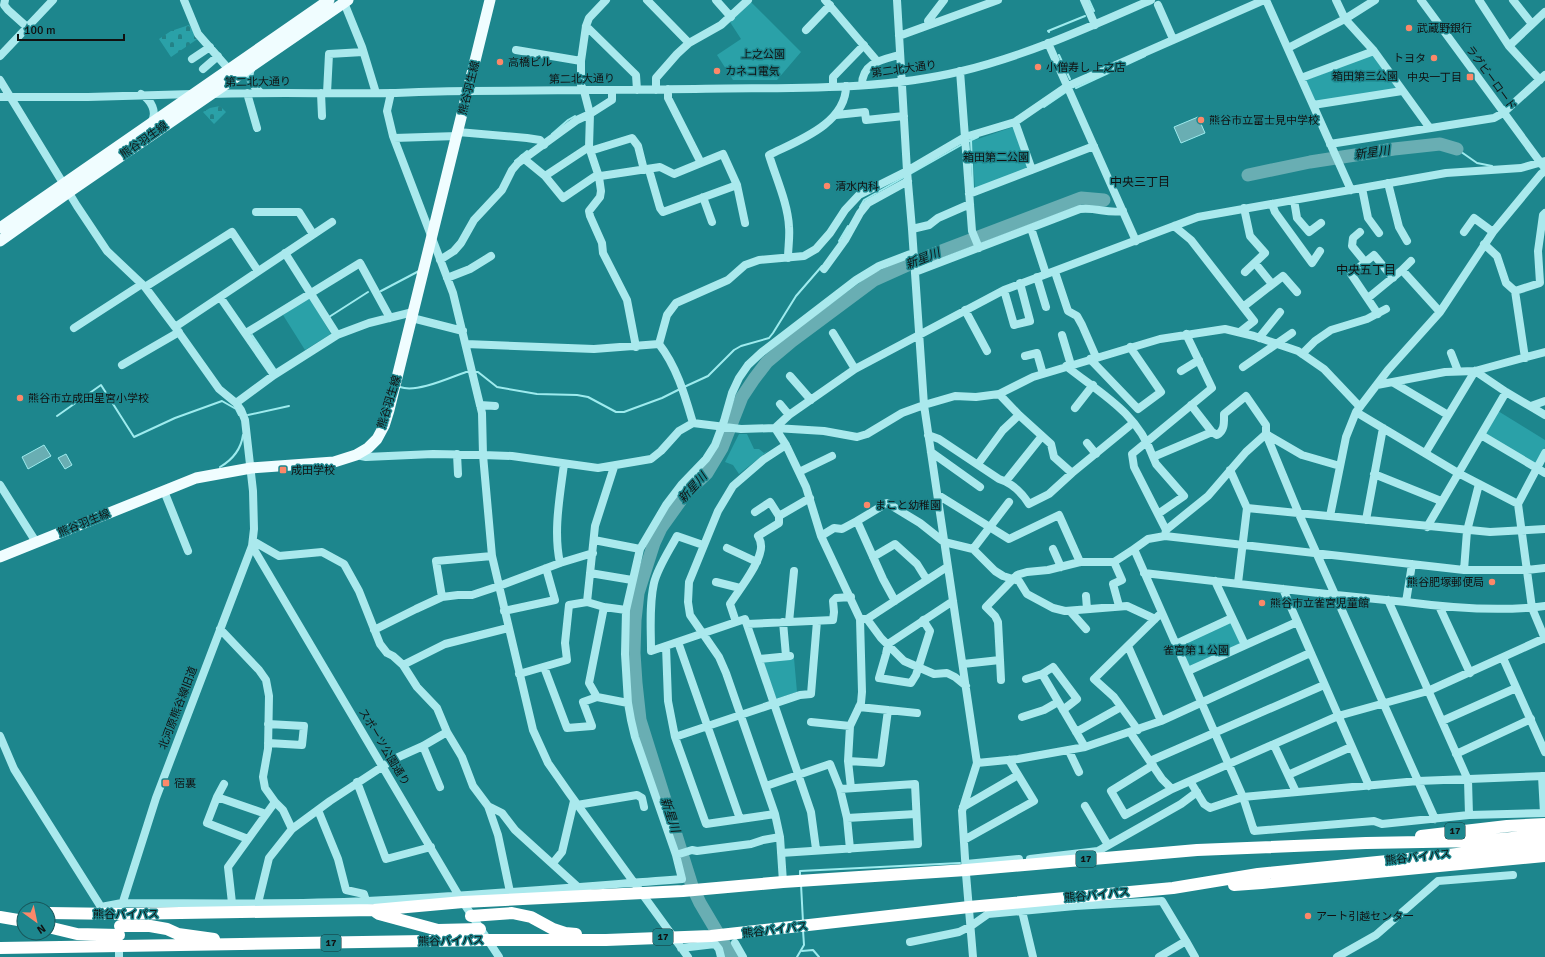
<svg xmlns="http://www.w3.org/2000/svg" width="1545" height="957" font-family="Signika,'Noto Sans JP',sans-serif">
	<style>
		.cemetery { fill: url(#cemetery-stones) }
		.green { fill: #2aa1a8 }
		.water { fill: #69aeb3; stroke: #9eebee }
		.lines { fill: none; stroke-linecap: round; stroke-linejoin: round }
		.stream { stroke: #9eebee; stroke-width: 2 }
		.river { stroke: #69aeb3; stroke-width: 13 }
		.minor { stroke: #aae9ed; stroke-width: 8 }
		.major { stroke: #f0fdff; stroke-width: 11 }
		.highway { stroke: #fff; stroke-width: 12 }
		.poi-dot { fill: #fc8869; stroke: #1d868d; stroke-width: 1.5 }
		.labels { text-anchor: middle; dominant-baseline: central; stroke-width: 3; stroke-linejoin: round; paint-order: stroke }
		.shield { fill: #1d868d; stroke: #153436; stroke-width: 1 }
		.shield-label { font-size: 10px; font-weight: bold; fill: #111 }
		.poi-label { font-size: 11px; fill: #111; stroke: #1d868d; text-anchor: start }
		.park-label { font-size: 11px; fill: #111; stroke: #1d868d }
		.street-label { font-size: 11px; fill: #111; stroke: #1d868d }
		.water-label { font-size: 12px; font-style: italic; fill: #111; stroke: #1d868d }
		.neighbourhood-label { font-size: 12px; fill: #111; stroke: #1d868d }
	</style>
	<defs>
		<pattern id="cemetery-stones" width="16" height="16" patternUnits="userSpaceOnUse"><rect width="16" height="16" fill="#2aa1a8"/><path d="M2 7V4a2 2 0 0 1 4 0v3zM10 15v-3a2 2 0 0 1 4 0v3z" fill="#238287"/></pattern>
	</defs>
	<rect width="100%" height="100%" fill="#1d868d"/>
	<path class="cemetery" d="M189 25 199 38 171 57 159 39 171 31Z
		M220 106 226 112 214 124 203 112 210 108Z"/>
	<path class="green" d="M751 2 801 52 777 80H733L717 55 741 39 730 22Z
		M1373 54 1398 89 1315 103 1304 81Z
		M1013 127 1029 170 975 190 972 141Z
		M309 297 331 334 305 350 283 315Z
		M1498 411 1545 440V447L1535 464 1486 434Z
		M739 434H747L754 449H759L764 453 768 451 739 474 733 465 725 462Z
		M1231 621 1241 644 1190 667 1179 643Z
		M794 658 797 692 776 699 763 660Z"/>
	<path class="water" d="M1198 117 1205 133 1181 143 1174 127Z
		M44 445 51 456 28 469 22 457Z
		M66 454 72 465 65 469 58 458Z"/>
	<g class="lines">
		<path class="stream" d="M1089 0 1094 11
			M1049 32 1048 31 1085 16
			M1059 55 1070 79
			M1076 88 1145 56
			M1044 107 1066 92
			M552 134 568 120 575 116
			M971 140 973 188
			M967 142 978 137
			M1457 149 1477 163 1492 166
			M515 161 527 151
			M910 174 963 144
			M860 207 864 200 906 176
			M839 241 848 226
			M381 291 419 271
			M329 317 368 292
			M252 335 275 369
			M475 372H478L497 387 537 394 577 395 588 397 616 412H624L632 409 662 398 680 389
			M400 387C417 393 449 378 466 372H470
			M684 387 708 376 734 350 741 346 769 338 773 333 796 296 822 266
			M248 415 289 406
			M57 416 101 385 134 437 175 418 222 401 236 409 239 415
			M220 467C232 460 241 449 243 435
			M800 876V871L960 863
			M801 884 803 922
			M802 951 813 950 819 957
			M797 957 804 945 803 930"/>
		<path class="river" d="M1248 175 1310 162 1394 149 1440 144 1457 149
			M732 957 700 903 692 886 640 720 636 683 634 653 635 620 638 593 654 543 661 528 686 493 707 473 722 448 742 397 754 379 767 362 792 341 874 280 923 258 1081 198 1104 200"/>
		<path class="minor" d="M5 0 4 5 8 10 27 27
			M184 0 198 34 232 73
			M343 0 362 47 376 93
			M606 0 589 18 586 26 581 61V85L584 91 590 114 589 147 599 177 601 191 600 197 589 211 590 216 602 243 603 253 627 300 636 347
			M647 0 689 43
			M716 0 731 17
			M825 0 877 61
			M897 0 907 171 912 229 924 405 977 763 962 811 966 874 973 957
			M1084 0 1095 25
			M1266 0 1351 190
			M1336 0 1345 19 1374 51 1429 127
			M1421 0 1543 166
			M1479 0 1509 46 1540 80
			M1513 0 1532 24
			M1158 5 1173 39
			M929 25 928 21 944 0
			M586 26 636 75 637 90
			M806 30 830 5
			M899 36 998 0
			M1048 43 1136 241
			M1509 46 1545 12
			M1288 48 1345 19 1375 0
			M516 50 581 61
			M0 56 53 0
			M192 59 210 47
			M253 66C245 76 252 85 260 92
			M203 69 218 56
			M960 71 972 231 979 248
			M1301 78 1374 51
			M0 80 77 206 107 251 145 287 175 327 219 389 236 403 241 410 245 420 253 491 254 529 252 546 156 798 121 908
			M862 85C862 63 881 60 899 55
			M833 87V77L864 45
			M668 89V98L701 163
			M656 90V78L677 54 689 43 721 25 748 0
			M247 93 257 128
			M321 93 322 116
			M327 93 329 54 363 52
			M391 93 387 111 393 136 453 293 480 405 482 413 483 455 492 556 533 730 548 763 569 793 688 957
			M141 94C151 100 158 112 151 123
			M211 94C271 92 332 94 393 93 419 92 444 91 470 91 545 90 620 90 695 89 784 87 875 92 962 71 1028 55 1089 27 1151 0
			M0 97H88L193 94
			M1313 105 1402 91
			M836 115 865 112 866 120 904 116
			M1015 122 1032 170
			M458 132 527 138 540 140 544 145
			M394 138 457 136
			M1330 144 1494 118 1503 113 1545 75
			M590 151 632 138 638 146 644 170
			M523 158 545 176 563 198 594 177 660 167 674 174 723 154 737 185 663 212 660 208 649 170
			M545 176 589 147
			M1388 183 1399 227 1407 241
			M737 185 745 223
			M1362 188 1368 218 1379 233
			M969 194 1094 146
			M703 197 712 222
			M1294 200 1297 218 1309 232 1321 223
			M1272 204 1275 212 1312 263 1320 251
			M1244 208 1250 236 1265 253 1245 272
			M256 212H299L313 234
			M1174 226 1191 240 1254 321 1240 332
			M1031 228 1046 274
			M912 229 929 225 938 218 970 204
			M1360 232 1353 238 1352 246 1365 262
			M1464 232 1474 218 1493 232
			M1484 244 1497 256 1506 283 1515 291 1540 283 1538 251 1543 215 1545 213
			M285 253 337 335
			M788 258C788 248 790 237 789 227 788 204 776 178 769 155 797 141 846 124 846 86
			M440 260 454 251 461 243 474 220 502 190 512 170 518 163 577 120 590 114 612 100V90
			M1255 263 1272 284
			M824 269 845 240 860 213 868 203 908 181
			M1402 270 1411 261
			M915 272 1080 209C1097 207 1107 214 1123 211
			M1055 272 1068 311 1077 316 1082 325 1096 357
			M1037 277 1046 307
			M447 278 470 269 491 256
			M145 287 232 232 258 271
			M1004 290 1014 325 1030 321 1020 283
			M1515 291 1525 358
			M220 297 274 375
			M1368 298 1402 270 1440 312
			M1243 307 1283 276 1297 292
			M965 310 987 351
			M1378 314 1351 274 1374 255 1393 278
			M412 318 463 331
			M175 327 332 222
			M74 328 142 284
			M246 333 360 263 390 318
			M833 333 855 369
			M1062 335 1071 365
			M1259 338 1280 312
			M466 344 594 349 659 344C677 367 685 396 693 423
			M659 344 667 315 676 303 728 280 745 265 759 260 804 256 816 249 830 233 845 210 859 195 907 171 965 137 1015 122 1066 87 1264 0
			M1451 353 1458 371
			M1302 354 1315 341 1331 330 1367 319 1386 309
			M1025 356 1037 353 1043 374
			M1090 359 1138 409 1161 392 1130 347
			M122 365 179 332
			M1066 366C1101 394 1137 412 1153 457L1212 432 1217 435C1225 431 1224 422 1224 414L1246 396 1266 425V434L1299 514 1435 819
			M1243 367 1292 333
			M1181 371 1199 360
			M1475 371 1506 392 1545 415
			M790 376 811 400
			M1394 383 1448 415
			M1377 385 1445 372 1475 371 1545 352
			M999 394 1019 415 1051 444 1054 457 1072 473
			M236 403 274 375 337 335 369 323 413 312
			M780 404 789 415
			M480 405 495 406
			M1191 405 1212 432
			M1531 406 1545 401
			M1075 408 1093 385
			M1356 412 1458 473 1518 504
			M775 428 789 415 855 369 1004 290 1198 217 1446 173 1521 168 1545 161
			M775 428 786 445 806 487 821 536 860 619 862 692 861 703 850 726 848 761 851 788
			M1266 434 1302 455 1340 466
			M928 435 939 439 999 479C1012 483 1022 493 1029 504L1049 494 1072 473 1133 423
			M1481 435 1545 473
			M1087 443 1096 454
			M931 452 980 487
			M1426 452 1475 371
			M1545 453 1518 504 1532 608 1545 639
			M457 454 458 474
			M356 455 366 457 433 454 483 455 512 456 598 468 651 459 661 451 679 431 693 423 741 429 775 428 824 431 857 437 867 434 902 413 924 405 955 396 976 397 999 394 1033 377 1160 339 1225 329 1254 336 1298 351 1324 369 1360 407
			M1153 457 1156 464 1184 496 1158 514
			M978 464 1003 430 1019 415
			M614 467 595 526 587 602 604 607 626 610
			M1230 470 1247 508
			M799 472 832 456
			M1374 474 1441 501
			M1006 481 1042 436
			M0 485 36 542
			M164 491 188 551
			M938 495 1009 539 1059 515 1080 562
			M755 512 770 502 779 516
			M1330 516 1346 437 1356 412 1388 370 1440 312 1493 232 1541 174 1545 171
			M1366 520 1383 428
			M1427 527 1506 392
			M1166 530 1208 496 1246 452 1266 434
			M821 536 834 528 842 529 857 521
			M1165 536 1166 530 1134 467 1132 454 1212 388 1186 334
			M594 540 640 549
			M253 541 279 556 322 552 344 564 359 591 380 644 387 653 393 656 403 665 417 687 437 708 447 732 462 757 473 786 488 806 498 835 510 892
			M703 545 677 536C669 551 658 567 654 583 649 605 651 629 651 651L745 619 811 812 816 849
			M252 546 459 896 499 957
			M727 548 757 562
			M973 549 1009 502
			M1053 549 1061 567
			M873 557 895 544 917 564 927 580
			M1114 562 1122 580 1113 584 1119 606
			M560 563C553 531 560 496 564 464
			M1545 568 1527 570H1464L1165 536 1148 539 1134 549 1243 797 1254 831 1374 821 1382 824 1469 815 1545 813
			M1464 570 1467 531 1479 484
			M590 573 632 580
			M1144 573 1336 595 1406 602 1412 564
			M1215 581 1245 645
			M716 582 740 588
			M1238 583 1247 508 1490 532 1545 529
			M1283 589 1369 786
			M1086 596 1087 609
			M442 597 436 561 492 556
			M1388 600 1468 780 1469 815
			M895 601 883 579 857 521 887 503 920 523 944 542 973 549 995 571 1003 576 1019 581 1027 594 1053 608 1065 611 1127 606 1155 619
			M1406 602C1451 608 1500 612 1545 606
			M1439 606 1470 673
			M504 611 555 600 546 568
			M1070 611 1086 629
			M861 619H867L947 567
			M867 619 881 638 904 661 934 674 947 673 955 677 966 686
			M923 620 930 631 916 675 911 683 879 678 886 654 888 644 953 601
			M736 622 730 604C739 590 756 569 760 553 762 547 761 541 758 536L779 523V516L810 498
			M783 622 786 656
			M789 622 794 571
			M747 624 833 620 834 612 833 601 836 598 851 597
			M220 629 259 670 266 680 269 696 268 749 263 777 265 788 275 802 228 867 232 903
			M374 630 416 609 442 597 458 595H472L499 586 560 563 593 553
			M678 642 740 819
			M1176 644 1232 618
			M666 646 668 701 675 737 706 824 775 814
			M1128 646 1161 721
			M1503 658 1545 752
			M759 659 790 656
			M1000 660 1001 680
			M963 664 1000 660 998 622 995 616 986 607 1017 575 1027 572 1048 570 1080 562H1114L1134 549
			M403 665 445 644 508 628
			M544 667 567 728 592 726 583 702 597 697 628 703
			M1188 671 1297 622
			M519 674 567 660 565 643 569 605 587 602
			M1042 674 1085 747
			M1026 679 1042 674 1053 667 1077 699 1063 710
			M597 697 589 683 604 607
			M859 707 917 713
			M1022 717 1044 710 1058 702
			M1442 721 1516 688
			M811 722 850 726
			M1138 730 1114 697 1094 679 1158 616
			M1076 732 1121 707
			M1130 732 1162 779 1172 789
			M0 736 14 769 101 907 122 903C204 903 286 905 367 901 472 896 577 887 682 879L676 855 635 737 631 720 628 703 625 654 626 610 640 549 666 505 682 484 706 459 715 445 724 421 732 393 739 378 748 365 762 352 856 280 879 266 913 253
			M675 737 800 695 811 694 817 621
			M268 743 302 745 304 726 268 724
			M1274 745 1296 792
			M423 746 440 787
			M1069 751 1079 772
			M1456 754 1531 719
			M848 761 881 763 888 710
			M1150 761 1324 685
			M977 763 1018 759 1085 747 1161 721 1310 653
			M1153 765 1111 791 1125 815 1172 789 1190 781 1204 804 1210 808 1243 797 1418 781 1545 776
			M1288 775 1351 747
			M1542 776 1544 813
			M1190 781 1338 716 1428 691 1545 638
			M357 782 386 859 431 847
			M224 784 217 797 207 823 248 839
			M766 786 830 764 840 789 915 784 918 844 781 853
			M840 789 847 818 850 849
			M217 797 266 814
			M275 802 283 810 292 829
			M577 805 637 795 642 798 644 807
			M488 806 502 813 515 830 579 888
			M1085 806 1108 845
			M963 807 1018 775
			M318 810 338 859 346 890 364 894 366 901
			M847 818 916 814
			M964 840 1034 801 1009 760
			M676 855 692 850 697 851 751 844 763 840 780 837
			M1030 859 1098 851 1181 804 1197 792
			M553 863 562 852 574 801
			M966 864 1019 859
			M783 882 780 837 775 814 726 673 719 657 690 615 688 602 689 582 718 511 733 486 763 460 786 445
			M258 903 269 858 292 829 330 801 394 759 423 746 447 732
			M1022 911 1033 957
			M910 942 959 932 971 926 988 914 1075 906 1162 901 1186 941
			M735 943 743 957
			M681 948 715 944 719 949 721 957
			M119 957V942
			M1159 957 1186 941 1195 957
			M1337 957 1376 935 1438 881 1513 875"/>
		<path class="major" d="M0 228 329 0
			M0 241 69 192 348 0
			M0 557 196 478 251 468 334 462 356 455 368 448 377 439 384 426 389 410 490 0"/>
		<path class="highway" d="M1421 836 1507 826 1545 824
			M1234 885 1262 883 1545 856
			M376 912 379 914 438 930 480 929
			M48 913 120 914 374 910 463 902 683 891 783 882 966 870 1197 850 1366 843 1478 841 1545 835
			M471 916 512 913 531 917 553 929 565 933 576 934
			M0 917 24 921
			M120 926H150L167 929 178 934 214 939
			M48 927 77 934 119 935
			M0 948 487 940H606L711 936 969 907 1173 888 1258 874 1545 845"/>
	</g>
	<g class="poi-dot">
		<circle cx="1409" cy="28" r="4"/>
		<circle cx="1434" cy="58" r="4"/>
		<circle cx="500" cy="62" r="4"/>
		<circle cx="1038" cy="67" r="4"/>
		<circle cx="717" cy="71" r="4"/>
		<rect x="1466" y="73" width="8" height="8" rx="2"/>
		<circle cx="1201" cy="120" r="4"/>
		<circle cx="827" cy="186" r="4"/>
		<circle cx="20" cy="398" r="4"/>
		<rect x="279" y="466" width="8" height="8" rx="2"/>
		<circle cx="867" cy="505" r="4"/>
		<circle cx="1492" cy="582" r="4"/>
		<circle cx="1262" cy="603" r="4"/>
		<rect x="162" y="779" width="8" height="8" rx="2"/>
		<circle cx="1308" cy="916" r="4"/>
	</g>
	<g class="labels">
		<g class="shield">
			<rect x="1445" y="823" width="20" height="16" rx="3"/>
			<rect x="1076" y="851" width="20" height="16" rx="3"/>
			<rect x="653" y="929" width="20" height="16" rx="3"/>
			<rect x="321" y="935" width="20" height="16" rx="3"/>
		</g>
		<g class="shield-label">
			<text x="1455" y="831">17</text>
			<text x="1086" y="859">17</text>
			<text x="663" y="937">17</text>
			<text x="331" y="943">17</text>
		</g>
		<g class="poi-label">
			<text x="1417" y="28">武蔵野銀行</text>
			<text x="1426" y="58" text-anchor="end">トヨタ</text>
			<text x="508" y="62">高橋ビル</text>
			<text x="1046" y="67">小僧寿し 上之店</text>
			<text x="725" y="71">カネコ電気</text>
			<text x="1462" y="77" text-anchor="end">中央一丁目</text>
			<text x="1209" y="120">熊谷市立富士見中学校</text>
			<text x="835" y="186">清水内科</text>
			<text x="28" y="398">熊谷市立成田星宮小学校</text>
			<text x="291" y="470">成田学校</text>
			<text x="875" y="505">まこと幼稚園</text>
			<text x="1484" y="582" text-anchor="end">熊谷肥塚郵便局</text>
			<text x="1270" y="603">熊谷市立雀宮児童館</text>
			<text x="174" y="783">宿裏</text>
			<text x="1316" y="916">アート引越センター</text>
		</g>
		<g class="park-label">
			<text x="763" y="54">上之公園</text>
			<text x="1365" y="76">箱田第三公園</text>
			<text x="996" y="157">箱田第二公園</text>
			<text x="1196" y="650">雀宮第１公園</text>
		</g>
		<g class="street-label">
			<text transform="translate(904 69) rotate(-8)">第二北大通り</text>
			<text transform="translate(1491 78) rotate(54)">ラグビーロード</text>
			<text transform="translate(582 79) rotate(-1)">第二北大通り</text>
			<text transform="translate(258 82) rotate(-1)">第二北大通り</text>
			<text transform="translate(469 88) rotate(-76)">熊谷羽生線</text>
			<text transform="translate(144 140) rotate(-35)">熊谷羽生線</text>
			<text transform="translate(389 402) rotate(-73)">熊谷羽生線</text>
			<text transform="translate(84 523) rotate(-22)">熊谷羽生線</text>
			<text transform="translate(178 708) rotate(-69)">北河原熊谷線旧道</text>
			<text transform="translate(384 747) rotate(59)">スポーツ公園通り</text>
			<text transform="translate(1418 857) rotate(-6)">熊谷バイパス</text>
			<text transform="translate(1097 895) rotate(-5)">熊谷バイパス</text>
			<text x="126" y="914">熊谷バイパス</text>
			<text transform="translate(775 930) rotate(-7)">熊谷バイパス</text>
			<text transform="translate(451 941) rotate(-1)">熊谷バイパス</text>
		</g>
		<g class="water-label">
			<text transform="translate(1372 153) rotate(-8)">新星川</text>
			<text transform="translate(923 259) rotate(-22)">新星川</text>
			<text transform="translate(693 488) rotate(-48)">新星川</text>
			<text transform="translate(670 815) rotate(72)">新星川</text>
		</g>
		<g class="neighbourhood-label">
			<text x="1140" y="182">中央三丁目</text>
			<text x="1366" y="270">中央五丁目</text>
		</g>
	</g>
	<g transform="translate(36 921) rotate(147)"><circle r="19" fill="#1d868d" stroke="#18575b"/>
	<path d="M0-3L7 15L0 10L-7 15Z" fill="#fc8869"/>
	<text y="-6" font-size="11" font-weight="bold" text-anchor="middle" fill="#111111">N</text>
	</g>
	<path d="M18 34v6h106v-6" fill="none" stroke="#111111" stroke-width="2"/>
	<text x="24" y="34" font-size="12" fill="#111111" stroke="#1d868d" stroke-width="3" paint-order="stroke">100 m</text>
</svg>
